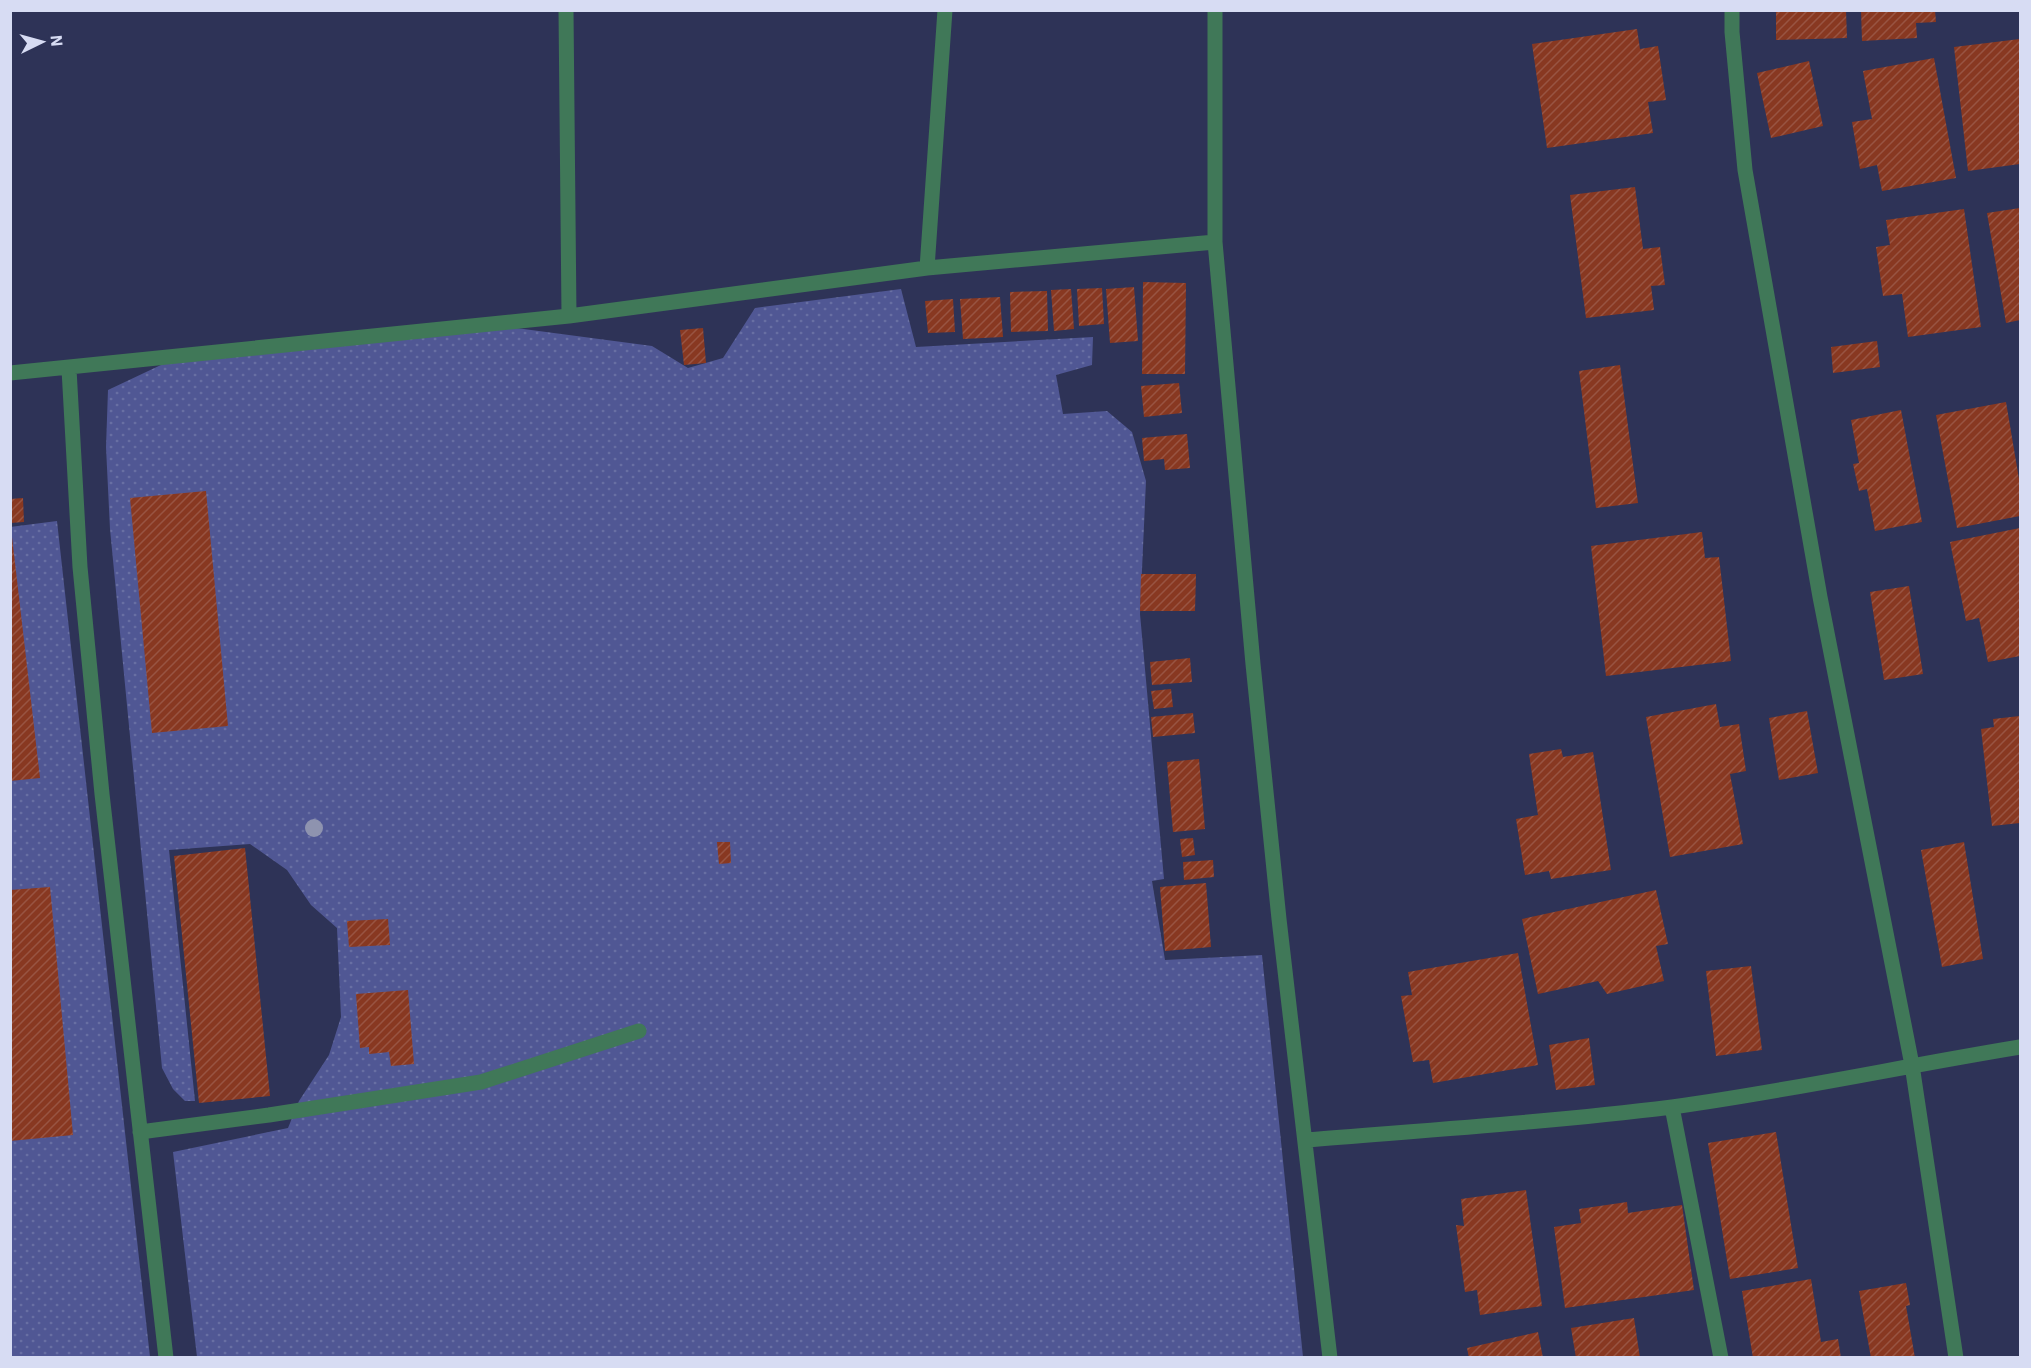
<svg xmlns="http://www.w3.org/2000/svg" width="2031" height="1368" font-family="'IBM Plex Sans',sans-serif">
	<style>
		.grass { fill: url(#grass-dots) }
		.building { fill: url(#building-hatch) }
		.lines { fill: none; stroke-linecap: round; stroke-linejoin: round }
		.minor { stroke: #407858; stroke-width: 15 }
		.tree { fill: #8e93af }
	</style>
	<defs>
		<pattern id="grass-dots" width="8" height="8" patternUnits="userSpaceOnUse" patternTransform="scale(1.5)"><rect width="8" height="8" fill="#505794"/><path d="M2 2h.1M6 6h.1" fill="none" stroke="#686fa3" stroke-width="1.8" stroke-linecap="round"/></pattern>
		<pattern id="building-hatch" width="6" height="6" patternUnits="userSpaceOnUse" patternTransform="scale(1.5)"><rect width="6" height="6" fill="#883821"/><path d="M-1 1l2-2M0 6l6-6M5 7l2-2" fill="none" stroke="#985442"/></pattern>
	</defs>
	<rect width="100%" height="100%" fill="#2e3357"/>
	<path class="grass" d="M901 289 916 347 1093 337 1092 365 1056 375 1063 414 1107 411 1132 432 1146 481 1140 614 1164 879 1152 881 1165 960 1262 955 1303 1357H197L173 1152 288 1128 299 1101 329 1055 341 1017 337 928 311 905 287 870 250 844 169 850 195 1101H185L173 1089 162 1068 110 529 106 447 108 390 163 364 516 328 652 346 688 368 723 358 755 308Z
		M57 521 150 1357H11L10 527Z"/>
	<path class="building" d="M1776 10H1846L1847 38 1776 40Z
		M1861 10H1935L1936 22 1916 23 1917 38 1862 41Z
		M1637 29 1640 49 1658 46 1666 100 1648 102 1653 133 1547 148 1532 44Z
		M2020 39V164L1968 171 1954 47Z
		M1934 58 1956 178 1882 191 1877 165 1860 169 1852 122 1872 119 1863 71Z
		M1809 61 1823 126 1771 138 1757 73Z
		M1635 187 1643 249 1660 247 1665 285 1651 286 1654 310 1586 318 1570 195Z
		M2020 208V320L2006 323 1987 213Z
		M1964 209 1981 327 1908 337 1902 294 1883 296 1876 247 1890 245 1886 220Z
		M1143 282 1186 283 1185 374H1142Z
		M1134 287 1138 341 1110 343 1106 289Z
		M1102 288 1104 324 1079 326 1077 289Z
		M1071 289 1074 329 1054 331 1051 290Z
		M1047 291 1048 331 1011 332 1010 292Z
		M1000 297 1003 337 963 339 960 299Z
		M953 299 955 332 928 333 925 301Z
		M703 328 706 363 684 365 680 330Z
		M1877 341 1880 367 1833 373 1831 347Z
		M1620 365 1638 503 1596 508 1579 371Z
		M1179 383 1182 413 1144 417 1141 386Z
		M2006 402 2020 485V516L1957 528 1936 415Z
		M1901 410 1922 522 1875 531 1867 489 1859 491 1853 464 1859 463 1851 420Z
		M1187 434 1190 468 1165 470 1164 459 1144 461 1142 438Z
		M206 491 228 726 152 733 130 498Z
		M23 498 24 522 10 523V499Z
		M2020 528V656L1988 662 1979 618 1966 621 1950 542Z
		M1702 532 1705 558 1719 557 1731 661 1606 676 1591 546Z
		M10 537H12L40 778 10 781Z
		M1141 574H1196L1195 611H1140Z
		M1909 586 1923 674 1884 680 1870 592Z
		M1190 658 1192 682 1152 685 1150 662Z
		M1171 689 1173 707 1154 709 1151 691Z
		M1716 704 1720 727 1739 724 1746 771 1730 774 1743 844 1670 857 1646 717Z
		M1807 711 1818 773 1779 780 1769 718Z
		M1193 713 1195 733 1153 737 1151 717Z
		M2020 716V823L1992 826 1981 729 1994 727 1993 719Z
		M1561 749 1563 757 1593 752 1611 870 1551 879 1549 871 1525 875 1516 819 1538 815 1529 754Z
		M1199 759 1205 829 1173 832 1167 762Z
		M1193 838 1195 855 1182 857 1180 839Z
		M717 842H730L731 863 719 864Z
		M1964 842 1983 959 1942 967 1921 850Z
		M245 848 270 1096 199 1103 174 856Z
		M1213 860 1214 877 1184 880 1183 862Z
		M1206 883 1211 947 1165 951 1160 887Z
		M50 887 73 1135 10 1141V890Z
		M1656 890 1668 944 1656 946 1664 981 1607 994 1598 981 1538 994 1522 919Z
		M388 919 390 945 349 947 347 921Z
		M1518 953 1538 1065 1433 1083 1429 1060 1413 1062 1401 996 1412 995 1408 972Z
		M1751 966 1762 1050 1716 1056 1706 971Z
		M408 990 414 1064 391 1066 389 1052 369 1054V1047L360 1048 356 994Z
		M1589 1038 1595 1085 1556 1090 1549 1045Z
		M1776 1132 1798 1268 1730 1279 1708 1143Z
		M1526 1190 1542 1306 1480 1315 1477 1290 1465 1292 1456 1225 1464 1226 1461 1199Z
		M1627 1202 1628 1213 1682 1205 1694 1290 1565 1308 1554 1227 1581 1223 1579 1209Z
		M1811 1279 1821 1342 1838 1339 1841 1358H1753L1742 1291Z
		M1906 1283 1910 1305 1906 1306 1915 1358H1871L1859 1291Z
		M1634 1318 1640 1358H1576L1571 1328Z
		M1538 1332 1543 1358H1469L1467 1348Z"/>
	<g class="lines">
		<path class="minor" d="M566 10 569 316
			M1215 10V242L1253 664 1279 919 1330 1358
			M1732 10V32L1745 170 1820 597 1912 1065 1956 1358
			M927 268 945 10
			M69 369 80 567 102 794 166 1358
			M10 373 569 316 927 268 1215 242
			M1672 1107 1721 1358
			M140 1132 269 1115 481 1082 639 1031
			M1306 1140C1428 1130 1551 1122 1672 1107 1789 1091 1904 1066 2020 1047"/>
	</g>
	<circle class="tree" cx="314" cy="828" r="9"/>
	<rect width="2031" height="1368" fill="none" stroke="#d7dcf3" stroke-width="24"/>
	<g transform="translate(42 42) rotate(85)" stroke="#2e3357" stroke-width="4.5" paint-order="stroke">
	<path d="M0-4.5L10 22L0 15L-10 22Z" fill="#d7dcf3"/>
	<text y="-9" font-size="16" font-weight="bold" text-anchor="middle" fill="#d7dcf3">N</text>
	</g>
</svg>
